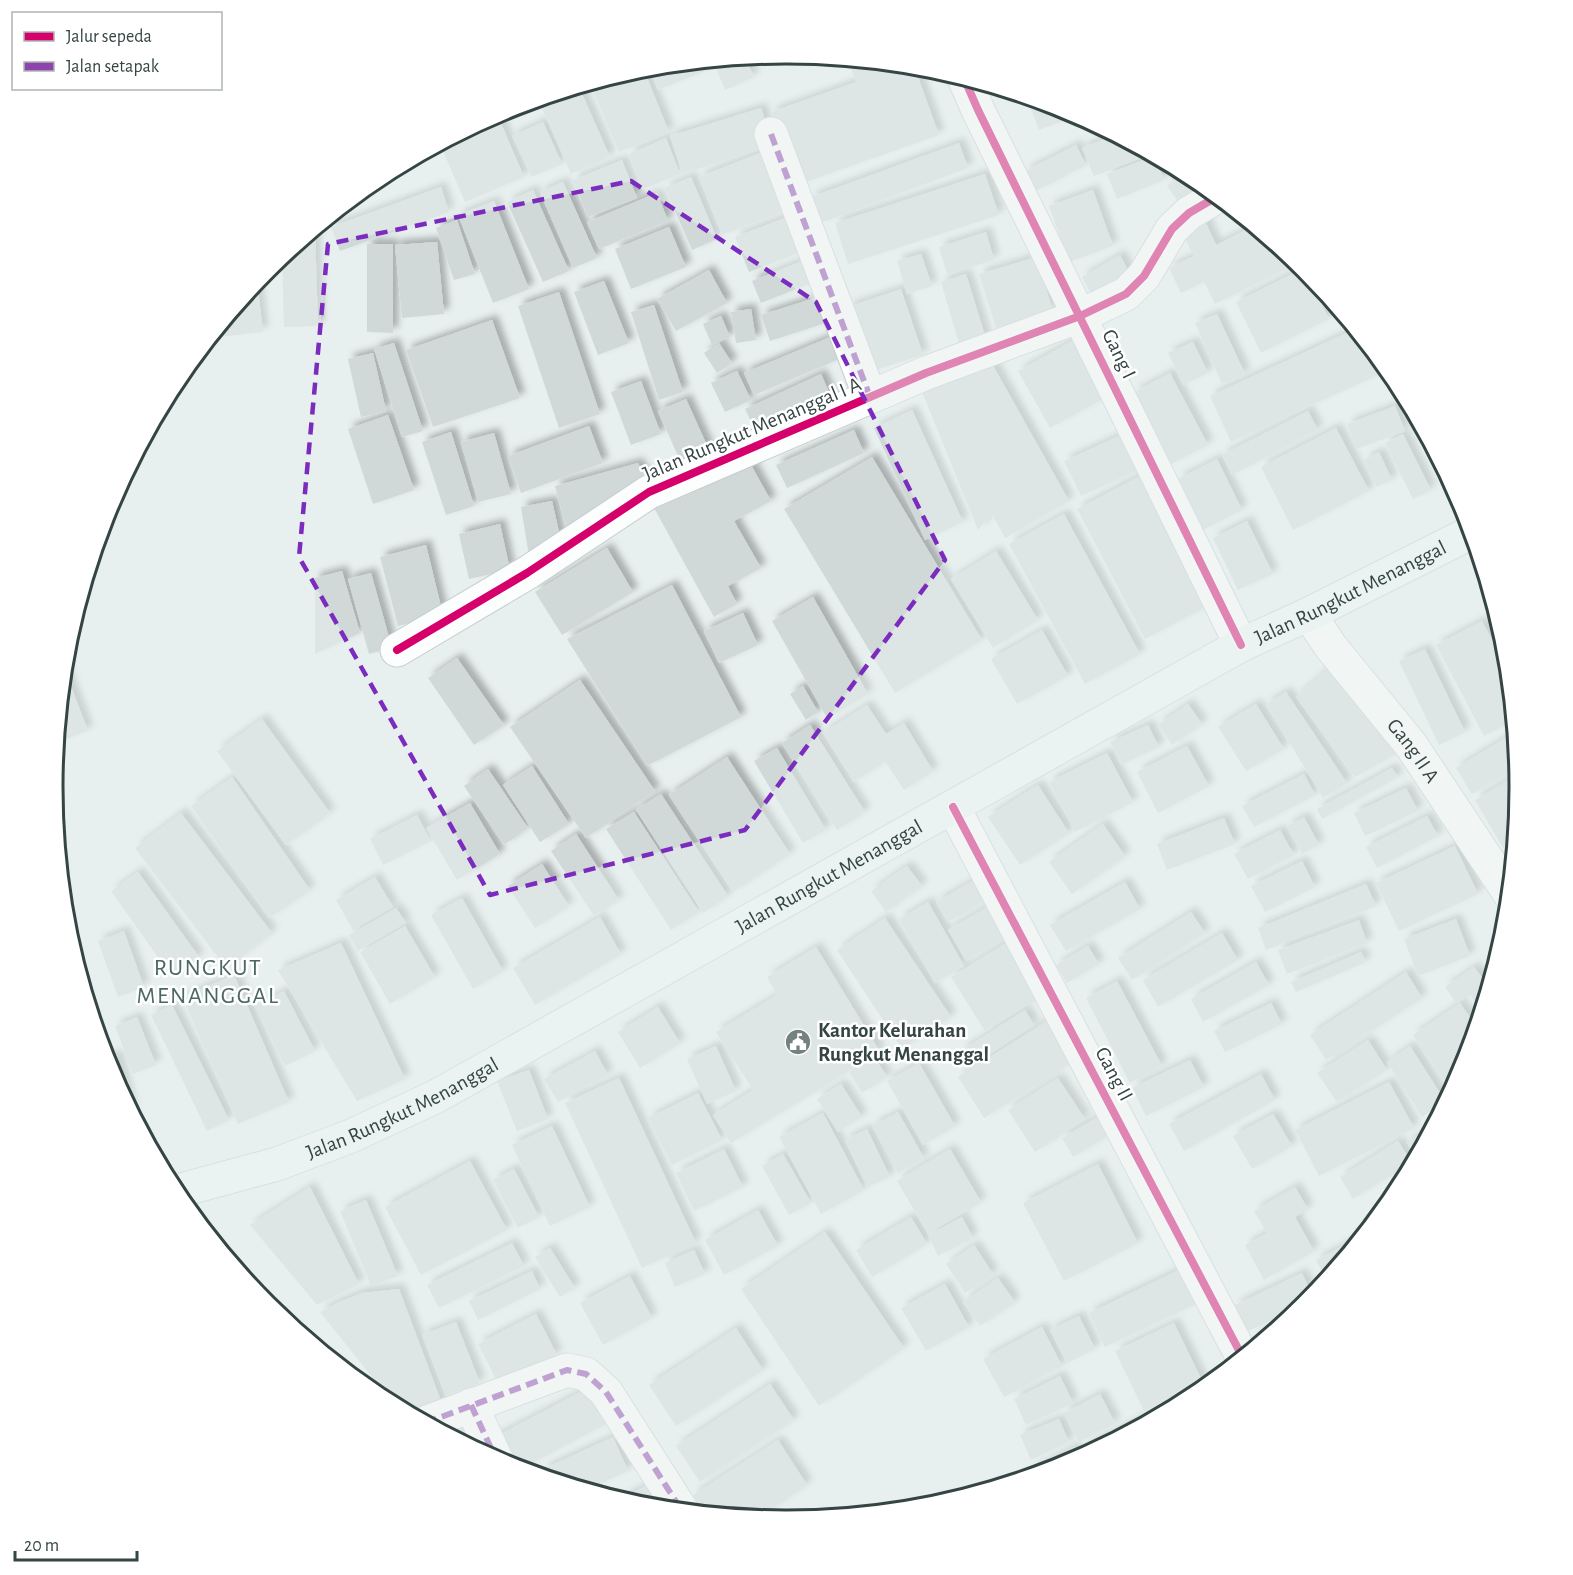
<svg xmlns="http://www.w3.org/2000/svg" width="1573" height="1575" font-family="'Alegreya Sans',sans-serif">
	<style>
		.education { fill: #d6ebea }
		.building { fill: #d0d9d8; filter: url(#shadow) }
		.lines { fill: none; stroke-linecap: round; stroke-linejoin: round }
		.minor-casing { stroke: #c5cdcd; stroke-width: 35 }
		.secondary-casing { stroke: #c0d0d0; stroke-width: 35 }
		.minor { stroke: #fcfdfd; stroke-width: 33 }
		.secondary { stroke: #eef6f6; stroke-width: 33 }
		.quiet { stroke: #8e44ad; stroke-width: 6; stroke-dasharray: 12 6; stroke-linecap: butt }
		.cycleway-casing { stroke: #fff; stroke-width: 11 }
		.cycleway { stroke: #d6006c; stroke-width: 8 }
		.marked { fill: none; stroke: #7b2cbf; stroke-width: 4.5; stroke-dasharray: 12 8; stroke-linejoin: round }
		.labels { text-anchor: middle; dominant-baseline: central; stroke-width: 5; stroke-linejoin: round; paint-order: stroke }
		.street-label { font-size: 21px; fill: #344543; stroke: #fff }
		.poi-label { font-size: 21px; font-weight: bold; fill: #344543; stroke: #fff; text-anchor: start }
		.quarter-label { font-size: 24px; letter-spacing: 1.5px; fill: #4b6864; stroke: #fff }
		.rim { fill: none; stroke: #344543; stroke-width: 3 }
	</style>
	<defs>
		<filter id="shadow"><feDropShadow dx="5.5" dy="-5.5" stdDeviation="3" flood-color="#0004"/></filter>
	</defs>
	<rect width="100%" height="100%" fill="#e8f0ef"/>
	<path class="education" d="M290 1305 296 1330 272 1310Z
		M322 1336 327 1356 309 1341Z"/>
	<path class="building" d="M745 58 754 77 725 90 713 61Z
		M848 60 914 66 939 135 797 185 771 112 856 82Z
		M704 62 708 70 658 90 649 67Z
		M643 68 669 132 619 152 592 88Z
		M579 87 610 157 571 174 538 99Z
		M1033 99 1068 110 1078 115 1039 130 1028 101Z
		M761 108 773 145 682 174 670 136Z
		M497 114 524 177 465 202 440 144Z
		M543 122 562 164 532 177 512 136Z
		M1115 135 1151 154 1094 176 1082 148Z
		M666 138 680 174 643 189 629 154Z
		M959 143 968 168 820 223 811 197Z
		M1076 145 1086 165 1036 191 1025 171Z
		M765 151 787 210 722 235 699 177Z
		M1154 156 1164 180 1117 199 1107 174Z
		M622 160 637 198 588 217 573 180Z
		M1185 173 1197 190 1179 203 1167 186Z
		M985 174 999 215 848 264 835 223Z
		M691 177 717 239 692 250 665 188Z
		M563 182 597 258 573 268 540 192Z
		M441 187 449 212 340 251 331 227Z
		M533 190 569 271 543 282 507 202Z
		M1093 190 1113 246 1069 262 1049 206Z
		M657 193 668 221 599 249 587 222Z
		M494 201 529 289 493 303 458 215Z
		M790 216 804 251 749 272 735 237Z
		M1204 219 1216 245 1254 226 1299 263 1215 304 1204 282 1181 293 1169 268 1194 256 1181 231Z
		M457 220 475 274 454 280 436 228Z
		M669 227 686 267 631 289 615 249Z
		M315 229 318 326 284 327 282 256Z
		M986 232 994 260 947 274 939 247Z
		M437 242 444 314 402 318 395 245Z
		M367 244H393V333L367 332Z
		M921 254 932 286 907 294 897 261Z
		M1120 255 1135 284 1097 305 1082 277Z
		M1036 257 1053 311 996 328 979 274Z
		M807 259 816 281 761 303 752 281Z
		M1304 268 1329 319 1261 353 1236 302Z
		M709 270 727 303 676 331 657 299Z
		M966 274 986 339 960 347 941 282Z
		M257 281 263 332 219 337 218 329Z
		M604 281 629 343 598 355 574 292Z
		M901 289 923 355 869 372 848 307Z
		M559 292 600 414 559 428 518 306Z
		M824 295 832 321 770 341 761 315Z
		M654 305 683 392 659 400 631 312Z
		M751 309 756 340 736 343 731 312Z
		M1217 314 1245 374 1222 384 1195 323Z
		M721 316 730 337 712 345 703 324Z
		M492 320 520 398 433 427 406 350Z
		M1355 329 1389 370 1231 442 1210 396Z
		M835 335 844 357 754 395 744 373Z
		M1074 340 1106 397 1050 428 1018 371Z
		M1193 342 1208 373 1183 385 1168 353Z
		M394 343 423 431 402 437 374 349Z
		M719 343 732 363 717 373 704 353Z
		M373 353 386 411 361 417 348 359Z
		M987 355 1069 501 1005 538 992 514 978 530 922 392Z
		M737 371 751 400 725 412 711 383Z
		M1170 373 1208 445 1171 464 1134 392Z
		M821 374 832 399 757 433 745 409Z
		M641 381 661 434 631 445 611 392Z
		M686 399 709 450 681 463 658 411Z
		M1395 406 1405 431 1357 449 1347 424Z
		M912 410 963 522 925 540 874 428Z
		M1308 411 1318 430 1232 475 1222 455Z
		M388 415 414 490 373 504 348 429Z
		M589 426 603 463 521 493 508 456Z
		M1336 428 1369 491 1293 530 1261 467Z
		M854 430 864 453 787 488 776 465Z
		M451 432 474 506 446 515 422 442Z
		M494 433 511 494 478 502 461 442Z
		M1403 434 1431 490 1413 499 1385 443Z
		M1119 436 1136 471 1081 496 1064 461Z
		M1379 452 1392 480 1377 487 1364 460Z
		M746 456 771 501 734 521 761 568 728 586 737 604 714 617 654 508Z
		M872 457 982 640 895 693 784 509Z
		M1217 459 1242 510 1203 530 1178 479Z
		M638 463 647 480 567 532 555 486Z
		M1146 473 1215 602 1145 639 1077 509Z
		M552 501 561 541 530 562 521 507Z
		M1064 514 1140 654 1085 684 1009 544Z
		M1247 521 1273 574 1238 590 1213 538Z
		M500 524 510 570 469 579 459 534Z
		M426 545 443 615 398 626 380 557Z
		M607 548 633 592 562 635 535 592Z
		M996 551 1038 620 993 648 951 579Z
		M342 571 360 633 315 654V578Z
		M371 573 392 648 369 654 348 579Z
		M672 585 741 717 647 766 567 639Z
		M813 597 868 694 827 718 772 621Z
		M743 613 758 645 719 663 704 631Z
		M1482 621 1509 673 1514 720 1484 736 1436 645Z
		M1042 630 1068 676 1017 704 991 659Z
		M1425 649 1465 732 1439 745 1399 661Z
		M457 658 504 725 474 745 428 678Z
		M1333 664 1401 751 1355 777 1296 697Z
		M64 668 88 731 57 742 63 677Z
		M580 680 655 791 586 838 510 727Z
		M803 686 818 712 806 720 790 694Z
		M1286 692 1347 783 1323 798 1266 704Z
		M1188 704 1202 724 1172 745 1158 725Z
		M1256 704 1284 749 1246 771 1218 727Z
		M867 705 886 734 904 723 933 771 904 790 885 761 854 782 823 733Z
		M262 719 330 813 286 845 217 751Z
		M810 725 865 812 837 830 782 743Z
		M1148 725 1159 747 1121 765 1110 742Z
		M1515 732 1518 767 1472 794 1456 768Z
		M1187 746 1209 786 1158 813 1137 772Z
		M777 748 826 830 803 843 754 761Z
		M1107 753 1133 802 1075 832 1049 782Z
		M727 757 790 854 733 892 669 795Z
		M532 766 569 824 540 842 503 785Z
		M1392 768 1398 777 1322 819 1317 809Z
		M488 769 528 828 504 845 464 786Z
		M1304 774 1315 795 1254 827 1242 806Z
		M1519 774 1520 788 1515 841 1503 848 1475 800Z
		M232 777 310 890 269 918 191 806Z
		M1038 785 1069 833 1020 865 988 817Z
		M1406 788 1418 811 1365 836 1354 813Z
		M661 794 728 896 703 913 636 810Z
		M470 803 500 854 457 880 426 828Z
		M634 812 699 912 671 930 606 829Z
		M181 813 272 933 226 968 135 848Z
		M417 815 431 841 383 865 370 839Z
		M1427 816 1438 836 1377 868 1366 847Z
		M1304 817 1319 845 1302 854 1287 826Z
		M1224 818 1235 844 1167 870 1157 844Z
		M1103 824 1125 856 1072 894 1049 862Z
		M1280 830 1294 855 1248 879 1234 854Z
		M576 834 619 900 594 916 551 851Z
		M1455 846 1478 894 1399 931 1376 883Z
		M1302 861 1315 887 1265 912 1251 886Z
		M542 864 569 906 535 928 508 886Z
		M907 866 922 886 886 912 871 891Z
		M138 872 199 957 172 977 111 891Z
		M375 877 393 907 353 930 336 900Z
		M976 879 988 899 948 922 936 902Z
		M1125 882 1140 909 1066 951 1050 925Z
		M1366 884 1376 906 1266 950 1258 928Z
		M462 898 503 971 473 989 431 915Z
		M928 902 964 966 935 983 899 919Z
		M996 902 1014 933 966 961 948 930Z
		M396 908 406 923 358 951 349 935Z
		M1191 912 1205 933 1132 980 1118 958Z
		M600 917 621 954 535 1005 513 968Z
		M885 918 951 1017 902 1049 837 950Z
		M1456 919 1470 956 1418 976 1404 939Z
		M1359 920 1367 943 1287 974 1278 950Z
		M405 926 435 977 390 1004 360 952Z
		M124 931 144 987 118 997 98 941Z
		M1222 933 1238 960 1158 1007 1143 980Z
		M1008 942 1042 996 985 1031 951 977Z
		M341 943 405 1079 357 1101 278 970Z
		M1088 946 1099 964 1067 983 1056 965Z
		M816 947 880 1052 731 1143 713 1115 753 1090 716 1032 777 995 767 977Z
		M1361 952 1366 962 1296 992 1291 982Z
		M1256 962 1269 985 1203 1022 1191 999Z
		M1474 967 1489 987 1488 991 1474 1001 1470 994 1456 1003 1445 987Z
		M1406 972 1422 998 1326 1060 1310 1035Z
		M234 975 289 1102 238 1124 182 997Z
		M1117 981 1162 1066 1130 1083 1086 998Z
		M284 991 315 1051 285 1066 255 1007Z
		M1271 1003 1282 1024 1225 1052 1214 1031Z
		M1460 1003 1477 1028 1464 1069 1452 1093 1413 1035Z
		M172 1005 229 1120 207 1131 151 1015Z
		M658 1007 680 1043 640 1068 618 1032Z
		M1025 1010 1034 1025 971 1066 961 1051Z
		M137 1017 156 1065 133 1074 115 1026Z
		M1052 1018 1077 1059 984 1118 958 1077Z
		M1368 1040 1387 1070 1337 1102 1317 1073Z
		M716 1046 736 1091 707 1104 687 1059Z
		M1410 1046 1445 1101 1422 1117 1387 1062Z
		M595 1051 608 1075 558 1102 544 1079Z
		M117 1055 133 1112H132L108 1068 105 1058Z
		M874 1056 887 1077 862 1093 849 1072Z
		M1190 1060 1204 1087 1146 1116 1132 1088Z
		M919 1063 955 1126 923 1145 887 1081Z
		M529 1070 548 1119 517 1131 497 1081Z
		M1261 1074 1275 1100 1184 1151 1169 1124Z
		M619 1078 696 1243 642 1268 565 1103Z
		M1058 1078 1085 1119 1035 1152 1008 1110Z
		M1389 1082 1414 1128 1319 1176 1295 1130Z
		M841 1084 862 1117 838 1132 817 1099Z
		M698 1093 722 1140 672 1165 648 1118Z
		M898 1112 924 1158 898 1173 872 1126Z
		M823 1113 864 1190 821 1214 779 1137Z
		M1273 1114 1292 1146 1252 1169 1233 1136Z
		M1100 1116 1111 1134 1073 1157 1062 1138Z
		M552 1126 590 1207 550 1226 512 1145Z
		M1433 1127 1416 1159 1407 1142Z
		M867 1129 890 1177 867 1187 845 1140Z
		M1398 1141 1413 1165 1401 1187 1393 1174 1353 1199 1340 1177Z
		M724 1149 743 1187 694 1211 676 1173Z
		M950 1149 981 1202 928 1234 897 1181Z
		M783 1154 811 1203 789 1215 762 1166Z
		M470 1161 507 1230 421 1275 385 1207Z
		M1098 1164 1138 1243 1064 1281 1023 1203Z
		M514 1169 539 1217 518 1228 493 1180Z
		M310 1187 359 1284 317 1305 250 1225Z
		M1295 1187 1308 1209 1295 1217 1314 1251 1264 1280 1245 1245 1267 1233 1254 1211Z
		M366 1200 398 1276 371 1286 340 1211Z
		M758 1210 778 1246 724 1275 705 1240Z
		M911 1217 927 1244 872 1277 856 1250Z
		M962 1217 973 1238 938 1256 928 1235Z
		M825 1232 904 1348 819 1406 741 1289Z
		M1364 1235 1335 1270 1327 1281 1316 1260Z
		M512 1243 524 1266 439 1308 427 1285Z
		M974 1245 993 1274 965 1293 946 1264Z
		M550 1248 575 1288 560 1297 535 1257Z
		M694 1250 705 1274 675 1287 665 1263Z
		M1179 1270 1196 1304 1105 1347 1089 1313Z
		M532 1271 540 1289 478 1320 469 1301Z
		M1302 1273 1313 1297 1308 1304 1248 1331 1235 1305Z
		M630 1276 652 1318 603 1345 580 1303Z
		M998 1278 1015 1302 980 1326 963 1302Z
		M945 1284 969 1327 926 1351 901 1308Z
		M399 1289 444 1409 418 1419 396 1407 320 1312 337 1303 362 1293Z
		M536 1314 557 1355 499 1385 478 1344Z
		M1079 1316 1095 1349 1067 1363 1050 1330Z
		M456 1322 480 1383 446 1396 422 1335Z
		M1174 1323 1203 1383 1144 1411 1115 1351Z
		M1280 1326 1281 1327 1258 1346 1254 1338Z
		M1042 1327 1062 1366 1004 1397 983 1359Z
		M736 1328 763 1370 676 1426 649 1385Z
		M1060 1376 1073 1403 1026 1425 1014 1399Z
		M770 1384 794 1420 700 1482 676 1446Z
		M588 1388 606 1424 519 1470 506 1466 491 1439Z
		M1100 1394 1115 1423 1079 1442 1064 1413Z
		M1184 1396 1187 1402 1087 1455 1083 1448Z
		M1059 1419 1069 1442 1031 1460 1020 1435Z
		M463 1423 472 1448 441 1431Z
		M613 1437 628 1471 585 1490 548 1478 543 1469Z
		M778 1440 807 1485 756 1519 705 1513 693 1495Z
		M1075 1447 1080 1459 1067 1466 1034 1476 1031 1470Z
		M653 1482 669 1510 643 1507 619 1500Z"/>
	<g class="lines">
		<g class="minor-casing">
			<g id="minor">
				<path d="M964 78 978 110 1241 645"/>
				<path d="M771 134 870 397"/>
				<path id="s1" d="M1309 614 1331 647 1411 745 1510 894"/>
				<path d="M397 650 527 573 649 492 926 373 1080 316 1126 294 1144 276 1172 229 1189 213 1218 196"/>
				<path d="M953 807 1243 1358"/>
				<path d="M471 1405 497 1461"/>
				<path d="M425 1423 567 1370 586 1374 606 1392 682 1511"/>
			</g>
		</g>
		<g class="secondary-casing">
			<g id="secondary">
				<path id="s2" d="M174 1192 277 1164 351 1136 435 1097 1241 645 1309 614 1472 532"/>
			</g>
		</g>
		<use href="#minor" class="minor"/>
		<use href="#secondary" class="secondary"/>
		<path class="quiet" d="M771 134 870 397
			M471 1405 497 1461
			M425 1423 567 1370 586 1374 606 1392 682 1511"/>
		<g class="cycleway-casing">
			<path id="cycleway" d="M964 78 978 110 1241 645
				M397 650 527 573 649 492 926 373 1080 316 1126 294 1144 276 1172 229 1189 213 1218 196
				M953 807 1243 1358"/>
		</g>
		<use href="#cycleway" class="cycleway"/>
	</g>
	<path d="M0 0H1573V1575H0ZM631 181 816 302 945 560 745 830 490 895 299 557 328 244Z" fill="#e8f0ef" fill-opacity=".55" fill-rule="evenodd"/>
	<path class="marked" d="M631 181 816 302 945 560 745 830 490 895 299 557 328 244Z"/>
	<defs>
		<g id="civic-disc" transform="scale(1.35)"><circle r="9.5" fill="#73817f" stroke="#fff"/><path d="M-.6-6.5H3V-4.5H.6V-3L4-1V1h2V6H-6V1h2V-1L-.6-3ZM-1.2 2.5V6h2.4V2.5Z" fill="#fff"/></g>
	</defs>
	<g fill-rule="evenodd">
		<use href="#civic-disc" x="798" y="1042"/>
	</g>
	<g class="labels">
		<g class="street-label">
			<text transform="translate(1119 354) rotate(64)">Gang I</text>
			<text transform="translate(752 429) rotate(-23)">Jalan Rungkut Menanggal I A</text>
			<text stroke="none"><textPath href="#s2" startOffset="1324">Jalan Rungkut Menanggal</textPath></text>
			<text stroke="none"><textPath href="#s1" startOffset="172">Gang II A</textPath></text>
			<text stroke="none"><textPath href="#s2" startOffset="730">Jalan Rungkut Menanggal</textPath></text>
			<text transform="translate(1114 1074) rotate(62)">Gang II</text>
			<text stroke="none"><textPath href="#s2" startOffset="244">Jalan Rungkut Menanggal</textPath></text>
		</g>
		<g class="poi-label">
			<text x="818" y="1030">Kantor Kelurahan<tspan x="818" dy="24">Rungkut Menanggal</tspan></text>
		</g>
		<g class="quarter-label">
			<text x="208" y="968">RUNGKUT<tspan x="208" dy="28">MENANGGAL</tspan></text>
		</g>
	</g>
	<path d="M0 0H1573V1575H0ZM63 787a723 723 0 1 1 1446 0a723 723 0 1 1-1446 0Z" fill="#fff" fill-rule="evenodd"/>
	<path class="rim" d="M63 787a723 723 0 1 1 1446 0a723 723 0 1 1-1446 0Z"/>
	<rect x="12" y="12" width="210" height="78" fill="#ffffff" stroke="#aeb5b4" stroke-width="1.5"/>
	<rect x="24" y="32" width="30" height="9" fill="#d6006c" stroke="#aeb5b4" stroke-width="1.5"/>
	<text x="66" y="42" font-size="18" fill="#344543">Jalur sepeda</text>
	<rect x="24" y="62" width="30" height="9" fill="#8e44ad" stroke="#aeb5b4" stroke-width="1.5"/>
	<text x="66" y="72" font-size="18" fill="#344543">Jalan setapak</text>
	<path d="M15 1551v9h122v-9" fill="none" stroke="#344543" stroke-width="3"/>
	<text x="24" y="1551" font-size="18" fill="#344543" stroke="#ffffff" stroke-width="4.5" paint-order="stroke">20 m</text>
</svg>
